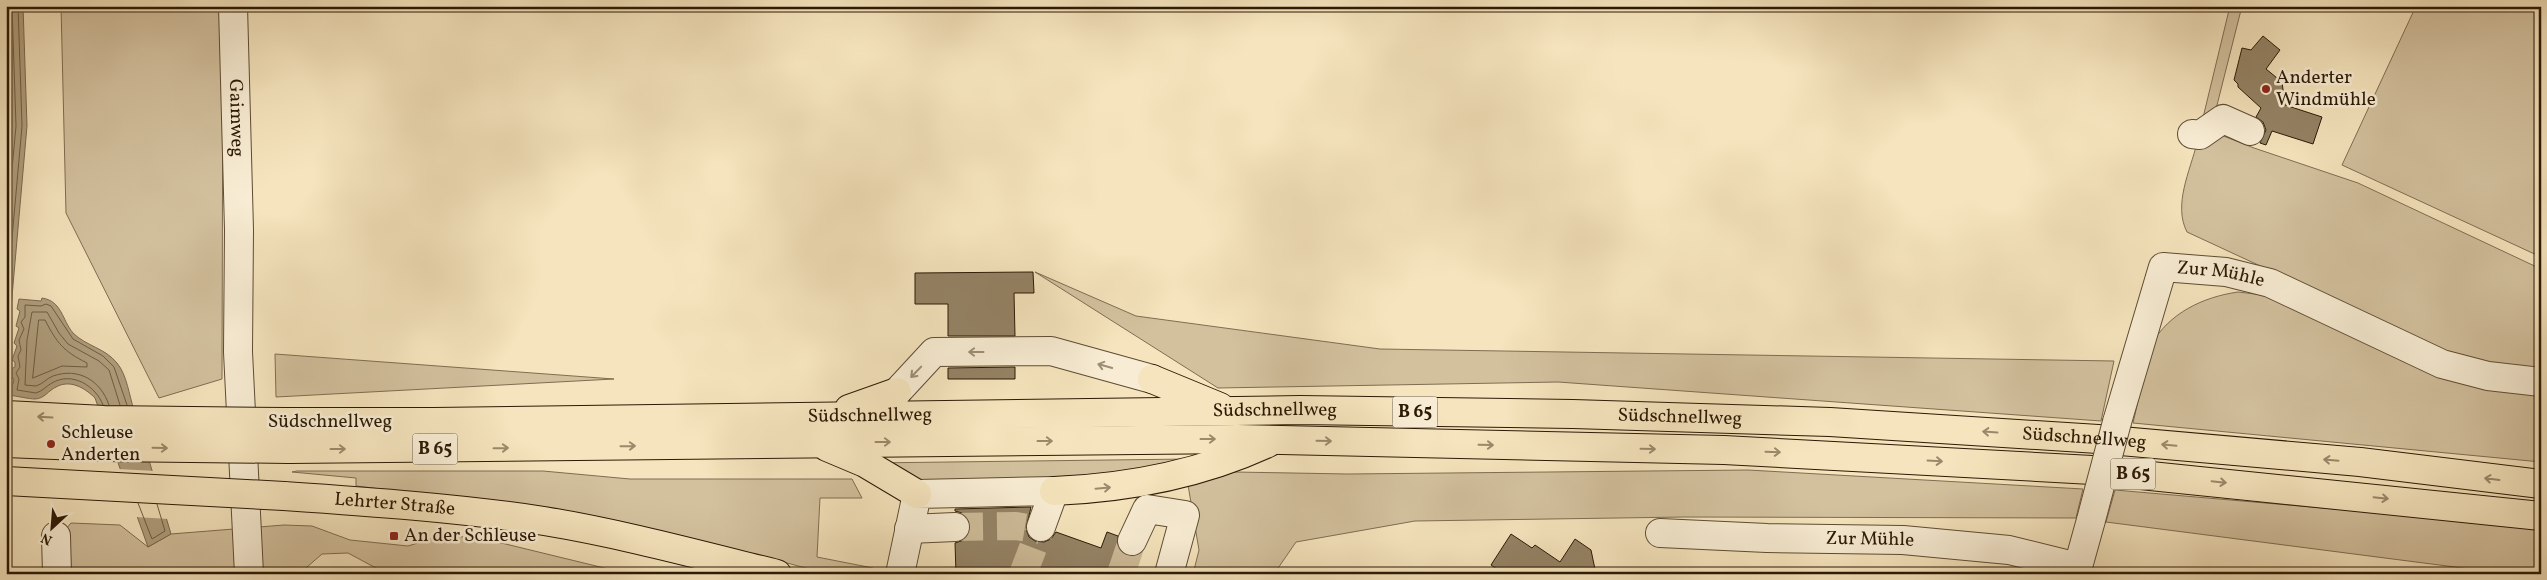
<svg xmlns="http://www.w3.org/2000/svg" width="2547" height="580" font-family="Vollkorn,serif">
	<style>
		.green { fill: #d3c19e; stroke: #7f6d52 }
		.water { fill: #b09f7e; stroke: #7b694e }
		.pier { fill: #f5e4bd }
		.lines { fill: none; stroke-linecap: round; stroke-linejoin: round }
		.shore { stroke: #6e5c42; stroke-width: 1 }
		.building { fill: #948365; stroke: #2b1905 }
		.minor-tunnel { stroke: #cdbb98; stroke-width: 28; stroke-dasharray: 28 14; stroke-linecap: butt }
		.minor-casing { stroke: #5e4c33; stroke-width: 30 }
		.major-casing { stroke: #2b1905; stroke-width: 30 }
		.highway-casing { stroke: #2b1905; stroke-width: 30 }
		.minor { stroke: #f8edd4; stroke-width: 28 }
		.major { stroke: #f5e4bd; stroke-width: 28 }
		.highway { stroke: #f5e4bd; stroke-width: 28 }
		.minor-bridge-casing { stroke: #5e4c33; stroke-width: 30; stroke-linecap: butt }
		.major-bridge-casing { stroke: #2b1905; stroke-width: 30; stroke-linecap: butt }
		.highway-bridge-casing { stroke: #2b1905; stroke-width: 30; stroke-linecap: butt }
		.minor-bridge { stroke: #f8edd4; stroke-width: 28 }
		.major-bridge { stroke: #f5e4bd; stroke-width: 28 }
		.highway-bridge { stroke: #f5e4bd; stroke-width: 28 }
		.oneway { stroke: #9c8e77 }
		.oneway2 { stroke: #9a896a }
		.poi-dot { fill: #8f2418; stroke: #f8edd4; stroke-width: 2 }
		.labels { text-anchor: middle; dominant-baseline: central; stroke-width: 5; stroke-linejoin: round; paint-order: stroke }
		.shield { fill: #f8edd4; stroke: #685943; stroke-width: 1 }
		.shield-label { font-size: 18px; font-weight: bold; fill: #2b1905 }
		.poi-label { font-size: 19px; fill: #2b1905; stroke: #f8edd4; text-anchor: start }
		.street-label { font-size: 19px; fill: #2b1905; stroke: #f8edd4 }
	</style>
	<rect width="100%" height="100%" fill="#f5e4bd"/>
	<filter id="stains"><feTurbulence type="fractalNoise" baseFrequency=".004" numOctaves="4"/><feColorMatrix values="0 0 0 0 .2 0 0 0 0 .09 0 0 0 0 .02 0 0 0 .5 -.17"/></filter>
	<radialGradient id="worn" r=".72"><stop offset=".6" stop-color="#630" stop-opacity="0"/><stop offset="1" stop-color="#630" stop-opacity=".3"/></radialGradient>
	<path class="green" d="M61 6H223L222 379 159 398 66 213Z
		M2230 6H2242L2214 117 2201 126Z
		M2416 6H2541V257L2342 165Z
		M2216 133 2254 148 2358 183 2541 269V372L2494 366 2450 354 2187 232C2173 205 2190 171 2197 143Z
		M1035 272 1136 316 1380 349 2114 361 2101 421 1558 382 1218 388Z
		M2238 292 2273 296 2541 394V462L2133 423 2151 345C2169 313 2203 297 2238 292Z
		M275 354 614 379 276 397Z
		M1189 459 1137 476 918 483 869 463Z
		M1748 470 2083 489 2076 518 1685 517 1415 521 1296 542 1274 574H1193L1199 550 1188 485 1235 472 1348 474Z
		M297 471H543L630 479H852L862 498H820L817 557 873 568 858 574H827L762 556 658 532 473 500 356 486V478L292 472Z
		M2115 490 2369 512 2541 529V574H2509L2106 522Z
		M71 523 120 525 148 547 171 534 284 525 312 526 350 540 408 546 444 535 485 539 629 574H387L348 553 322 554 307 567 303 574H67L66 529Z"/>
	<path class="water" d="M6 6H23L27 126 6 365Z
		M42 298C62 301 62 320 73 333 86 346 105 348 117 363 127 375 129 395 134 410 146 451 159 493 171 534L148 547 95 398C85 388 70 379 56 387 49 390 44 399 35 399 29 399 17 396 8 395L9 386 13 384 14 379 10 377 11 369 15 367V362L12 360 17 346 14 343 19 328 16 326 20 311 17 309 19 299 41 301Z"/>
	<path class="pier" d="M118 469 155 471 169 519 135 517Z"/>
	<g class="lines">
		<path class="shore" d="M6 69 8 126 6 147
			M6 234 16 126 12 6
			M6 306 22 126 18 6
			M39 320H45C57 343 63 351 87 363V367L62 366 33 378Z
			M103 405C96 386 72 371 52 383 46 386 43 391 36 393L17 390 19 379 16 373 20 367 18 356 21 350 19 340 24 329 21 322 25 317V305L41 306 46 304 51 306 73 339 103 356 114 367 127 405
			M109 405C101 381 79 367 53 376 47 378 43 384 36 386L25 385 27 340 32 312H47L59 333 68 344 99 361 109 370 120 405
			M138 503 152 539 165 531 157 504"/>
	</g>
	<path class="building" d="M2263 36 2280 50 2266 69 2282 82 2285 105 2322 117 2313 144 2272 131 2266 145 2260 143 2266 130 2263 122 2256 117 2261 108 2238 87V84L2234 80 2242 48 2251 50Z
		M1033 272 1034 293H1014L1015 336H948V304H915V273Z
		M1015 367V379H948V368Z
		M1031 507 1026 529 1029 537 1035 541 1044 542 1051 539 1056 532 1101 548 1107 532 1118 536 1119 550 1125 555H1138L1131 574H956L955 543 964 540 969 534 971 527 968 518 962 513 955 511V509Z
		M1511 534 1532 548 1535 545 1560 562 1575 539 1591 550 1596 574H1504L1491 565Z"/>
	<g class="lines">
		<path class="minor-tunnel" d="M955 527 1016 526 1040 530
			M1023 574 1041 527
			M1121 574 1132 541"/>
		<g class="minor-casing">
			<g id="minor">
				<path id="s1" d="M233 6 239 230 238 352 249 574"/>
				<path d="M2192 134 2200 135 2223 119 2250 131"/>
				<path d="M897 392 934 352 1051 351 1152 379"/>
				<path id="s2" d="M2117 422 2163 267 2226 272 2270 283 2442 364 2488 376 2541 382"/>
				<path d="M909 529 955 527"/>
				<path id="s3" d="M1660 533 1767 538 1903 540 2009 550 2078 567"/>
				<path d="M56 536 57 574"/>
				<path d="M1132 541 1147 509 1185 515 1169 574"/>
				<path d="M900 574 917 494 1054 491 1041 527"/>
				<path d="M2076 574 2091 520"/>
			</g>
		</g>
		<g class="major-casing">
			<g id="major">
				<path id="s4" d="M284 496C371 502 458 508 544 521 623 534 700 555 777 574"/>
			</g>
		</g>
		<g class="highway-casing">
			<g id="highway">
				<path d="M1152 379 1220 407"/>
				<path d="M849 409 897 392"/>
				<path id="s5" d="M286 422H433L1300 410 1573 414 1830 422 2098 439 2360 462 2541 484"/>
				<path d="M827 447 865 463 917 494"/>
				<path d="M289 449 1238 439 1724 450 2092 470 2541 516"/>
				<path d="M1054 491C1128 488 1201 474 1268 443"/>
			</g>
		</g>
		<use href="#minor" class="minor"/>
		<use href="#major" class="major"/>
		<use href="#highway" class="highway"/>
		<g class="minor-bridge-casing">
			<path id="minor-bridge" d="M2091 520 2117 422"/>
		</g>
		<g class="major-bridge-casing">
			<path id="major-bridge" d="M6 481 284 496"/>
		</g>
		<g class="highway-bridge-casing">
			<path id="highway-bridge" d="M6 415 104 420 286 422
				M6 443 104 447 289 449"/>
		</g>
		<use href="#minor-bridge" class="minor-bridge"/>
		<use href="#major-bridge" class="major-bridge"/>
		<use href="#highway-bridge" class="highway-bridge"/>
	</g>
	<defs><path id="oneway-shaft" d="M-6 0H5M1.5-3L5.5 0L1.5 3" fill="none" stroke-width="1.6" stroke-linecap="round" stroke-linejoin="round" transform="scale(1.25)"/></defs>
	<g class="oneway">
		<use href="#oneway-shaft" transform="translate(976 352) rotate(180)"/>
		<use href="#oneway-shaft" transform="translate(1105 366) rotate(-164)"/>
		<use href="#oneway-shaft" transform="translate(916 372) rotate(134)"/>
	</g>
	<g class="oneway2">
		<use href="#oneway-shaft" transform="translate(45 417) rotate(-177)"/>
		<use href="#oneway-shaft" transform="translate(1990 432) rotate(-176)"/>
		<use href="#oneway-shaft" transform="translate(1208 439)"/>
		<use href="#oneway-shaft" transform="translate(1045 441)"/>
		<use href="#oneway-shaft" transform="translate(1324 441) rotate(1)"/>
		<use href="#oneway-shaft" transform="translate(883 442)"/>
		<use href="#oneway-shaft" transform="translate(1486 445) rotate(1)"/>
		<use href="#oneway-shaft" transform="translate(2169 445) rotate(-175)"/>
		<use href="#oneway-shaft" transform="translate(628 446) rotate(-1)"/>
		<use href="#oneway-shaft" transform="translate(160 448) rotate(1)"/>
		<use href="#oneway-shaft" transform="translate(501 448) rotate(-1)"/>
		<use href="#oneway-shaft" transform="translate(338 449)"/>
		<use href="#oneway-shaft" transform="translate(1648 449) rotate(1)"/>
		<use href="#oneway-shaft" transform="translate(1773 452) rotate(2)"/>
		<use href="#oneway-shaft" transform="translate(2331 460) rotate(-175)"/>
		<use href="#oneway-shaft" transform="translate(1935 461) rotate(3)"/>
		<use href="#oneway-shaft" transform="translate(2492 479) rotate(-173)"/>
		<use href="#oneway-shaft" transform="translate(2219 482) rotate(6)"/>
		<use href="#oneway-shaft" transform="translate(1103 488) rotate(-5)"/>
		<use href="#oneway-shaft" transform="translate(2381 498) rotate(6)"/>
	</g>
	<g class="poi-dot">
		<circle cx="2266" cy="89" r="5"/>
		<circle cx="51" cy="444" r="5"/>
		<rect x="389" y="531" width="10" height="10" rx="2.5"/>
	</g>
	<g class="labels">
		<g class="shield">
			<rect x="1392.5" y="396.5" width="45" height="31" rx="4"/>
			<rect x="412.5" y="433.5" width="45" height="31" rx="4"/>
			<rect x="2110.5" y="458.5" width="45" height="31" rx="4"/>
		</g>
		<g class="shield-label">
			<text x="1415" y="412">B 65</text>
			<text x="435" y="449">B 65</text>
			<text x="2133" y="474">B 65</text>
		</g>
		<g class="poi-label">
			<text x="2276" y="78">Anderter<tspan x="2276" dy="22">Windmühle</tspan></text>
			<text x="61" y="433">Schleuse<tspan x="61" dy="22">Anderten</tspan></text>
			<text x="404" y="536">An der Schleuse</text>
		</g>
		<g class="street-label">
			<text stroke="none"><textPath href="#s1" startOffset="112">Gaimweg</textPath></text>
			<text stroke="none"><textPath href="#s2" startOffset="220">Zur Mühle</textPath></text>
			<text stroke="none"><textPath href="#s5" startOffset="989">Südschnellweg</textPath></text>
			<text stroke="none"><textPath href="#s5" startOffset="584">Südschnellweg</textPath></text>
			<text stroke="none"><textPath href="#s5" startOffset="1394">Südschnellweg</textPath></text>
			<text x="330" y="422">Südschnellweg</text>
			<text stroke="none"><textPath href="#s5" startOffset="1799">Südschnellweg</textPath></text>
			<text stroke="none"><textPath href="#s4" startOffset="111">Lehrter Straße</textPath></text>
			<text stroke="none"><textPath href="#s3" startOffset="210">Zur Mühle</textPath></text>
		</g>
	</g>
	<rect width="2547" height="580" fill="none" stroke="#f5e4bd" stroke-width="25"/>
	<rect x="8" y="8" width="2532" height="565" fill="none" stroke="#2b1905" stroke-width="2.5"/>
	<rect x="12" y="12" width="2522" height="555" fill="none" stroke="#2b1905"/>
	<g transform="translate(52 528) rotate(206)" stroke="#f8edd4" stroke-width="4" paint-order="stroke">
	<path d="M0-4L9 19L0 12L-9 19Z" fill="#2b1905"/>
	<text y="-8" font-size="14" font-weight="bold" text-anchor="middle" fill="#2b1905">N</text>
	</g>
	<rect width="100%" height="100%" filter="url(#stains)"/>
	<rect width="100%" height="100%" fill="url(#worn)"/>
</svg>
